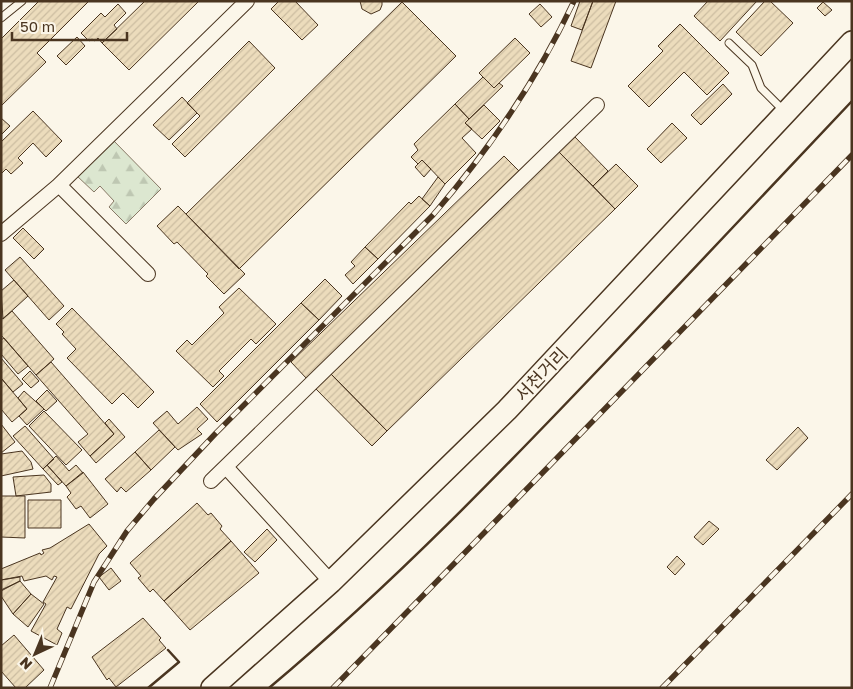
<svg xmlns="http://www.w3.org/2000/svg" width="853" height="689" font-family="'Golos Text','Noto Sans KR',sans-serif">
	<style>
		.forest { fill: url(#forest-firs); stroke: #887966 }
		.building { fill: url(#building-hatch); stroke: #4a3520 }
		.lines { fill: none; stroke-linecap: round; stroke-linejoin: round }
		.service-casing { stroke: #4a3520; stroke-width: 9 }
		.minor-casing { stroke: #4a3520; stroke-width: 16 }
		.primary-casing { stroke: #4a3520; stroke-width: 24 }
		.service { stroke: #fbf6e9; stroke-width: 7 }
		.minor { stroke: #fbf6e9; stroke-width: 14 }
		.primary { stroke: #fbf6e9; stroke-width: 21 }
		.rail-casing { stroke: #4a3520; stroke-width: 5.5 }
		.rail { stroke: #fbf6e9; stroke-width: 4; stroke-dasharray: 11; stroke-linecap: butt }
		.wall { stroke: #4a3520; stroke-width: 2.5 }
		.labels { text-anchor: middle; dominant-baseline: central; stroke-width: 4; stroke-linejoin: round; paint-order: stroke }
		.street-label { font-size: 18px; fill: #4a3520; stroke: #fbf6e9 }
	</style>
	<defs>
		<pattern id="forest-firs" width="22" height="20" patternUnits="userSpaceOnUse" patternTransform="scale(1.25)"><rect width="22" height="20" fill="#dce7d0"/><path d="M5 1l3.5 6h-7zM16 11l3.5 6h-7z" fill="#bec7b2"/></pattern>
		<pattern id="building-hatch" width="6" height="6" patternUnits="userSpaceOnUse" patternTransform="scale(1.25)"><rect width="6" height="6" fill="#ecdcbc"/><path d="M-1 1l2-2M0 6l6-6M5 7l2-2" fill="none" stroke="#ccbda1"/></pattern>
	</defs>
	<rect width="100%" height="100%" fill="#fbf6e9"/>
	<path class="forest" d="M113 140 161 189 126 224 109 207 114 201 100 186 94 192 77 176Z"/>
	<path class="building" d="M39 1H89L37 53 46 62 1 106V39Z
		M145 1H199L129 70 102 43Z
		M279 1H295L318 25 302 40 271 9Z
		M360 1H382V5L380 10 371 14 362 9Z
		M580 1H593L582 30 571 26Z
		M593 1H616L591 68 571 61Z
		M708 1H757L720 41 694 16Z
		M765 1H770L793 23 761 56 736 32Z
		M402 2 456 56 239 269 186 214Z
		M823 2 832 10 825 16 817 8Z
		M118 4 126 13 114 25 117 29 102 43 98 38 95 41 92 39 89 41 81 33 101 13 105 17Z
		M540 4 552 17 541 27 529 14Z
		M680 24 729 73 707 95 684 72 649 107 628 86 663 51 658 46Z
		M77 37 85 46 66 65 57 56Z
		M515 38 530 53 494 88 479 73Z
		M249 41 275 68 185 157 172 144 200 116 187 103Z
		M483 77 494 88 499 83 503 86 469 119 455 104Z
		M723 84 732 94 701 125 691 115Z
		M182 97 197 113 169 140 153 125Z
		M455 104 469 119 465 123 472 129 462 138 476 153 445 184 422 160 418 164 411 157 418 150 414 144Z
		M484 105 500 121 482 139 465 123Z
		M33 111 62 141 46 157 33 143 18 158 23 163 11 174 6 169 1 174V142Z
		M1 118 10 126 1 135Z
		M672 123 687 138 661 163 647 149Z
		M574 136 608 171 593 186 558 151Z
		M558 151 615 209 387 431 330 373Z
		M504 156 520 172 307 379 291 362Z
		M422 160 431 169 424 177 415 167Z
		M616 164 638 186 615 209 593 186Z
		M438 177 445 184 430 206 422 199Z
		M419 196 430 206 378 259 365 247 409 202 411 204Z
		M178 206 245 274 224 294 206 276 208 274 177 242 174 244 157 226Z
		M23 228 44 249 34 259 13 238Z
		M365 247 378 259 353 284 345 275 355 266 351 262Z
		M20 257 64 306 49 320 5 270Z
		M325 279 342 296 319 320 301 303Z
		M14 280 28 296 3 319 1 291Z
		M239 288 276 324 256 344 251 339 219 371 224 376 213 387 176 351 187 340 192 345 224 313 219 307Z
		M301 303 319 320 217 422 200 404Z
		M72 308 154 392 138 408 123 393 112 404 67 358 76 349 62 334 64 332 56 324Z
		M12 311 54 359 36 375 1 335V320Z
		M4 338 28 366 18 374 1 354V340Z
		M1 358 23 384 13 392 1 378Z
		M51 362 114 434 90 456 78 442 88 434 36 375Z
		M30 371 39 381 31 388 22 379Z
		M330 373 387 431 372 446 315 388Z
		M1 378 27 409 12 422 1 409Z
		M47 390 57 401 46 411 36 401Z
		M24 391 44 409 27 425 19 416 27 409 18 398Z
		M197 407 208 419 197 429 202 434 178 450 153 423 167 411 178 424Z
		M44 411 82 450 66 465 29 426Z
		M109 419 125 437 96 463 90 456 114 434 105 423Z
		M1 424 15 442 1 453Z
		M25 426 54 459 43 469 13 436Z
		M798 427 808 438 777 470 766 460Z
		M159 430 175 447 151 470 135 452Z
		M22 451 31 462 33 469 1 476V454Z
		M135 452 151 470 126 492 121 487 117 492 105 479Z
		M56 456 69 471 76 465 83 473 66 486 47 465Z
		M47 465 62 482 58 485 43 469Z
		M83 472 108 504 90 518 81 506 76 509 67 497 71 493 66 486Z
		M44 475 51 484V492L16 496 13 477Z
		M1 496H25V538L1 537Z
		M28 500H61V528H28Z
		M197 503 208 515 211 513 222 526 220 529 231 541 164 601 153 589 150 592 138 578 141 576 130 563Z
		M709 521 719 529 703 545 694 537Z
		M89 524 107 546 99 554 71 609 67 607 57 629 62 633 57 645 31 631 46 604 43 602 57 577 54 576 52 580 46 576 24 581 22 576 1 580V569L40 553 41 555 44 553 42 550 50 548Z
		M267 529 277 540 255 562 244 552Z
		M231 541 259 573 190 630 164 601Z
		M677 556 685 564 675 575 667 567Z
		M111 568 121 581 109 590 99 577Z
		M20 577V581L1 590V580Z
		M20 581 31 594 13 614 1 596V591Z
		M31 594 44 604 28 627 13 614Z
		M143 618 161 638 159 640 166 648 116 687 109 678 107 680 92 657Z
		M14 635 44 670 25 688H16L1 671V646Z"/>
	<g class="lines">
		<g class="service-casing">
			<path id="service" d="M1 18 22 1
				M729 43 752 65 761 88 784 111"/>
		</g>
		<g class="minor-casing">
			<path id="minor" d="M59 185 148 274
				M1 234 59 185 247 1
				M226 467 331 582
				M211 481 597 105"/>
		</g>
		<g class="primary-casing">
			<path id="primary" d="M212 688 331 582 507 410 852 42"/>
		</g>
		<use href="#service" class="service"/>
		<use href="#minor" class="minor"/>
		<use href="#primary" class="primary"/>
		<g class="rail-casing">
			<path id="rail" d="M50 688 94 582 127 531 154 499 216 433 433 215C489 150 537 80 574 1
				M333 688 852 155
				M662 688 852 494"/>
		</g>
		<use href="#rail" class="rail"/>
		<path class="wall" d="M148 688 179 662 168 650
			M269 688C394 583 506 467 618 349 696 266 774 184 852 101"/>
	</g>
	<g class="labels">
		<g class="street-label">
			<text transform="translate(541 374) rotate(-46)">서천거리</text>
		</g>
	</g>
	<rect width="853" height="689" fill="none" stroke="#4a3520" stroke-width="5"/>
	<g transform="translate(35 654) rotate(224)" stroke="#fbf6e9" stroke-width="4" paint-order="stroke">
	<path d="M0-4L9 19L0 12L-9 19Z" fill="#4a3520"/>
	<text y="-8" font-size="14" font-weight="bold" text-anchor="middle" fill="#4a3520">N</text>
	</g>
	<path d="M12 32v8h115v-8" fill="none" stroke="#4a3520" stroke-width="2.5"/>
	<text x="20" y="32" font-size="15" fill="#4a3520" stroke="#fbf6e9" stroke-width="4" paint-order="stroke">50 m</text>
</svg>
